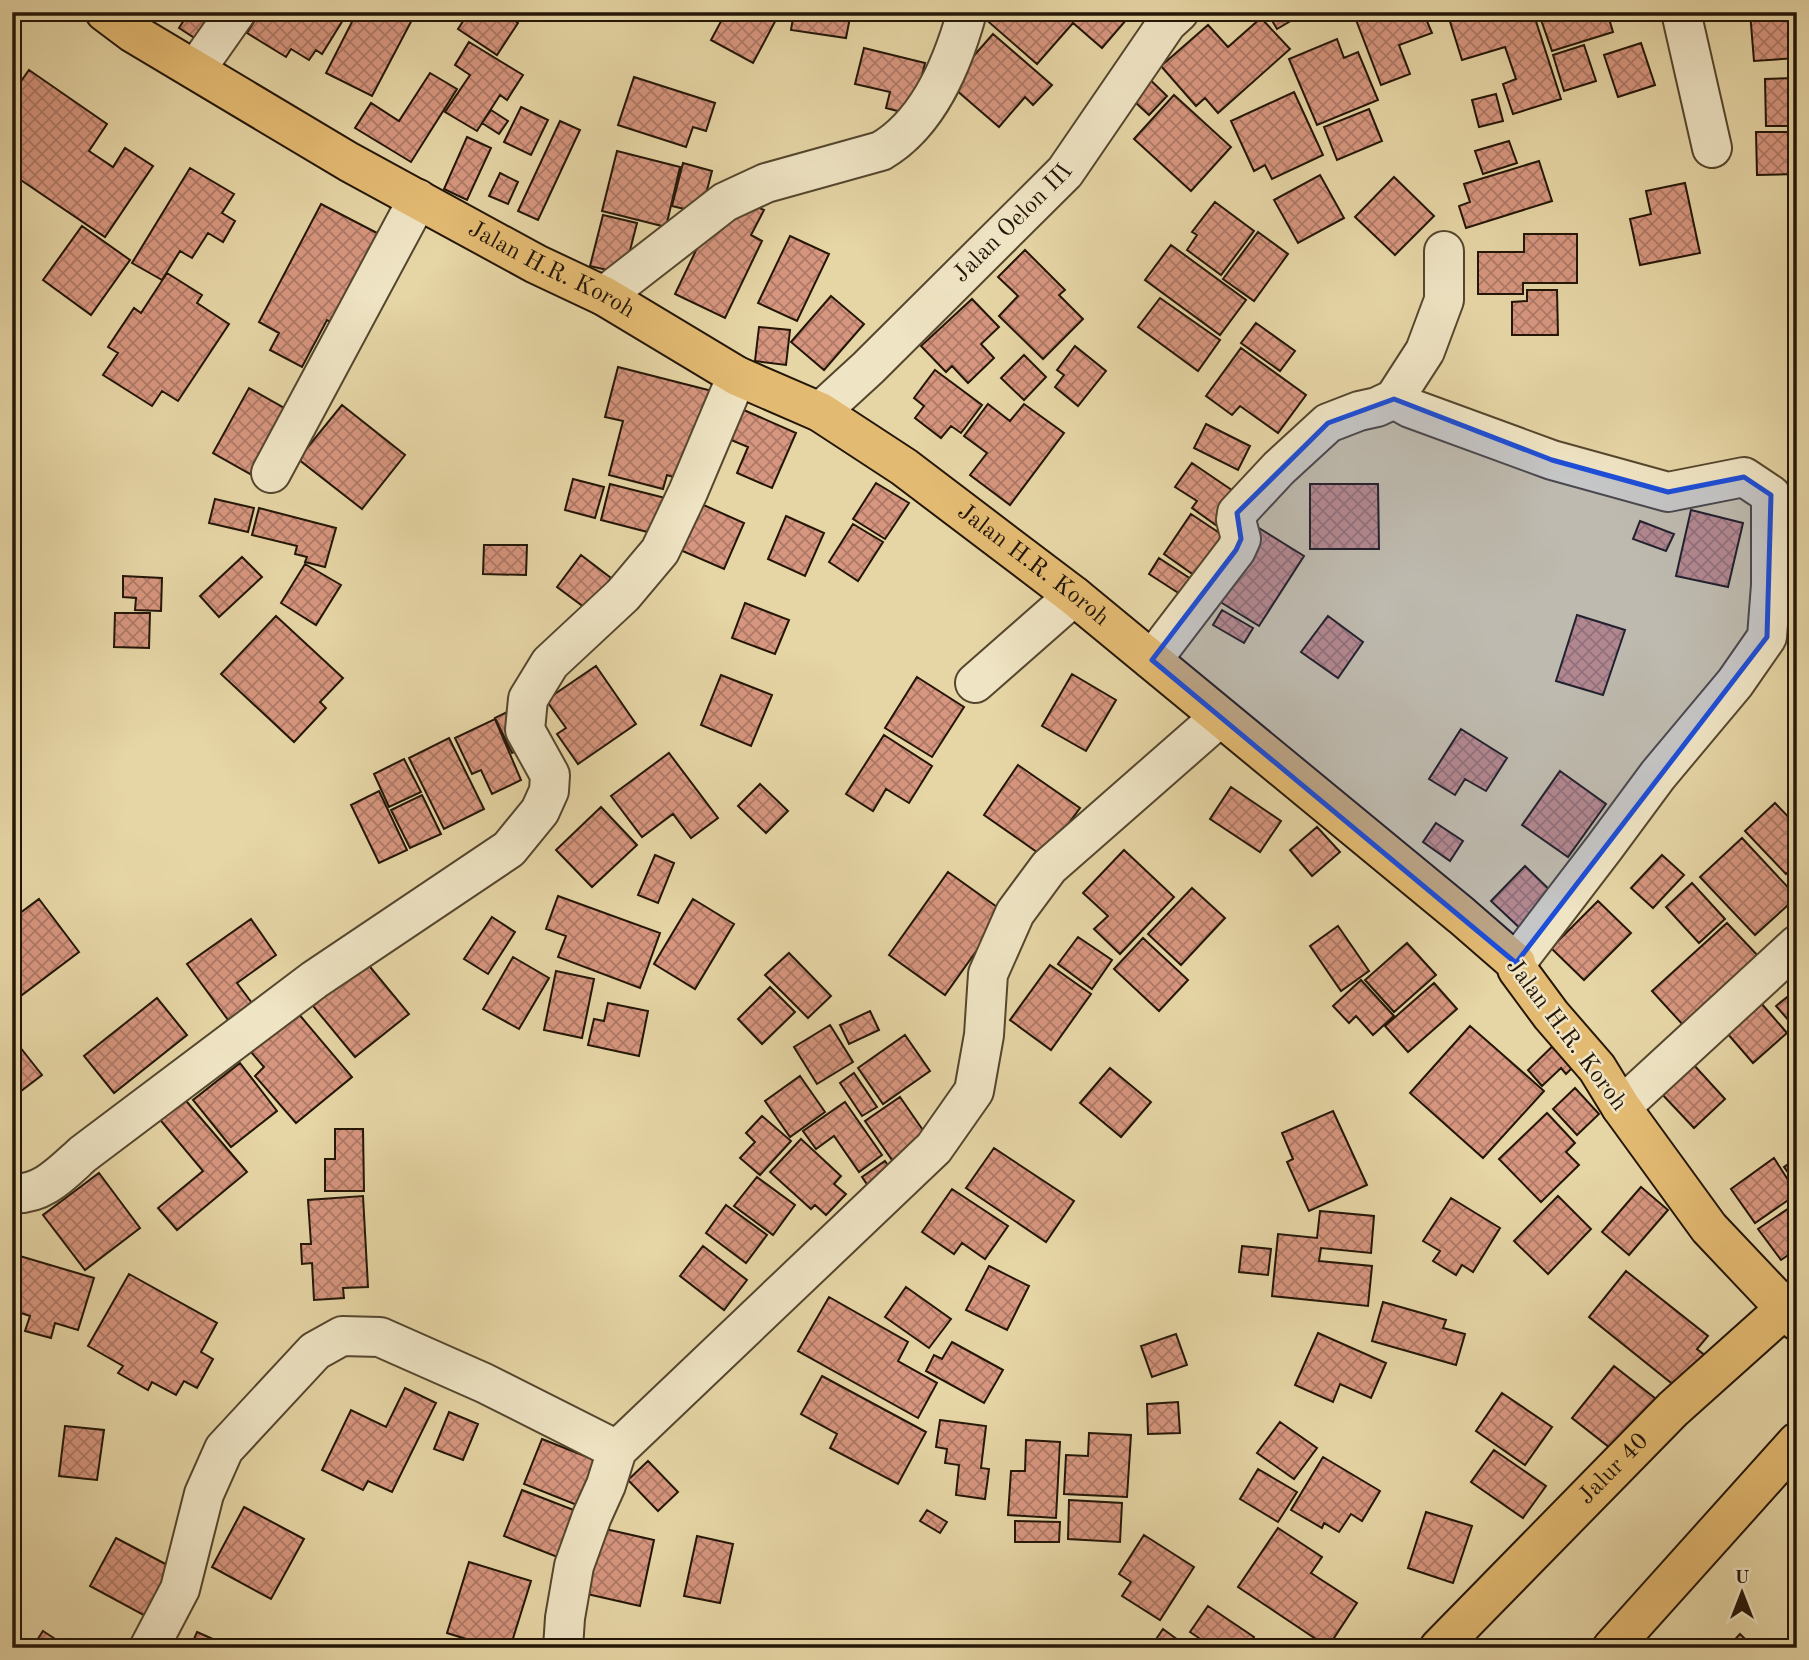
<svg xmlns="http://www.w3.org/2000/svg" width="1809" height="1660" font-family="'Old Standard TT',serif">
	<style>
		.building { fill: url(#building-cross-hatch); stroke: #231607; stroke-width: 2 }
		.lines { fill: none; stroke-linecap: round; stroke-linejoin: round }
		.minor-casing { stroke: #54462e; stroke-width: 42 }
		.major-casing { stroke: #231607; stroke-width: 42 }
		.highway-casing { stroke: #231607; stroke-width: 42 }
		.minor { stroke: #efe4c4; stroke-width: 38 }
		.major { stroke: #e3ba72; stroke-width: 38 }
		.highway { stroke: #e3ba72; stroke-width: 38 }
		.marked { fill: #1d4ed8; fill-opacity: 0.2; stroke: #1d4ed8; stroke-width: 5; stroke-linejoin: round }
		.labels { text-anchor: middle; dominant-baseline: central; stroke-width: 5; stroke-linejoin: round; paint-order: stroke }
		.street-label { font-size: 24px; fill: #231607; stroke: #efe4c4 }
	</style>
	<defs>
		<pattern id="building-cross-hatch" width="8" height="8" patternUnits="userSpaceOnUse" patternTransform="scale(1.75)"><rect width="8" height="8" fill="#d7967f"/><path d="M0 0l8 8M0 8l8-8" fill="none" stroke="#ae7966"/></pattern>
	</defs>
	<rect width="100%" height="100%" fill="#e6d5a5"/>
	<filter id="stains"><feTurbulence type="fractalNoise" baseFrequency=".00286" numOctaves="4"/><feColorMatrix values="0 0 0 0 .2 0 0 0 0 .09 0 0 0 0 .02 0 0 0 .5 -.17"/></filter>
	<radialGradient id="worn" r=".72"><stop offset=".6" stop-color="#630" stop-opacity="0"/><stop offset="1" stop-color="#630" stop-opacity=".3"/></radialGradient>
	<path class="building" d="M189 12H225L204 44 179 28Z
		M260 12H348L322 54 316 50 309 60 291 49 286 57 247 33Z
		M357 12H401L413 18 372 96 326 73Z
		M469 12H502L518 23 497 55 458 29Z
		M726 12H771L778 16 753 63 711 40Z
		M794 12H851L846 38 791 30Z
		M987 12H1027L1034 18 1039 12H1133L1102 48 1073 23 1037 64 983 17Z
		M1267 12H1306L1277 29Z
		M1353 12H1423L1432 33 1399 45 1410 74 1381 85Z
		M1447 12H1533L1561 99 1513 114 1503 84 1516 79 1505 47 1462 60Z
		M1544 12H1607L1613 32 1552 51 1539 14Z
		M1750 12H1797V58L1754 61Z
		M1261 18 1290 49 1218 113 1205 98 1196 106 1161 66 1208 25 1228 47Z
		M993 34 1052 85 1033 105 1025 97 999 127 949 84Z
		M1337 39 1344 58 1358 52 1378 100 1317 125 1289 59Z
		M469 42 523 75 507 100 500 95 477 131 445 112 470 75 455 65Z
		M1641 43 1655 85 1618 97 1604 55Z
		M1584 45 1596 81 1564 91 1553 55Z
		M864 48 925 63 913 115 886 108 890 92 855 84Z
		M29 70 107 124 89 151 113 167 125 148 153 166 105 237 12 174V94Z
		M1140 70 1167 96 1149 115 1122 90Z
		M430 73 457 89 411 162 355 128 371 103 399 121Z
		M634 77 715 103 706 131 693 127 686 147 618 125Z
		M1797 78V126H1766L1765 79Z
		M1294 92 1323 155 1272 179 1265 165 1254 171 1231 121Z
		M1496 94 1503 121 1479 127 1472 100Z
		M1174 95 1231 147 1191 191 1134 139Z
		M521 107 548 120 531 155 504 142Z
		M1369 109 1382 141 1337 160 1324 127Z
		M491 110 508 121 499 134 482 123Z
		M560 121 580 130 538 220 518 211Z
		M1756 132H1797V174L1757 175Z
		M467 137 491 148 467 200 444 189Z
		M1509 141 1517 163 1483 174 1475 151Z
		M617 151 680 167 666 227 602 211Z
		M1539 161 1552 201 1466 228 1459 206 1470 202 1464 184Z
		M683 163 712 171 701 213 672 206Z
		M190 168 234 194 222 213 235 221 223 242 208 233 192 258 180 251 162 280 132 263Z
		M500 173 518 182 508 204 489 196Z
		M1320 175 1344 218 1298 243 1274 200Z
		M1394 177 1434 216 1395 255 1355 217Z
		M1685 183 1700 253 1640 265 1630 219 1651 214 1646 191Z
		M739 198 764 210 751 235 762 241 725 318 675 294 712 217Z
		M1215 202 1254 231 1221 275 1187 250 1197 235 1192 232Z
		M321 204 381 235 347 331 327 320 302 367 270 350 279 333 259 322Z
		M603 215 637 223 624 274 590 266Z
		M82 226 130 260 91 315 43 280Z
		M1258 232 1288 254 1254 301 1223 279Z
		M1524 234H1577V283H1523V294H1478V252H1524Z
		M790 236 829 254 797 321 758 303Z
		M1171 245 1246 300 1220 335 1145 280Z
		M1025 250 1065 290 1059 295 1083 319 1043 359 999 316 1018 296 998 277Z
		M167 273 202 295 197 303 229 324 178 401 162 391 152 406 103 375 118 353 108 347 134 308 141 313Z
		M1527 290H1557L1558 335H1512V302L1527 301Z
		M831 296 864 324 824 370 791 342Z
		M1160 298 1220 340 1198 371 1138 327Z
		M972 299 999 327 981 344 994 358 968 383 952 366 946 372 921 346Z
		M1256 323 1295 351 1280 371 1241 343Z
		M759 327 790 330 786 365 755 361Z
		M1075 346 1106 371 1078 406 1055 387 1064 375 1057 370Z
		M1241 348 1306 395 1278 433 1240 406 1232 415 1206 396Z
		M1024 355 1046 377 1024 400 1001 378Z
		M618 367 716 392 689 482 667 475 663 489 609 475 623 421 605 417Z
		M935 370 982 405 961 433 951 426 941 438 915 418 924 406 914 398Z
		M249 388 293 413 257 478 213 453Z
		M988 404 1010 421 1024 404 1064 433 1010 505 970 475 987 453 964 436Z
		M342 405 405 455 362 509 298 459Z
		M737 407 796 433 772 488 737 473 748 447 724 437Z
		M1206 424 1250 446 1238 470 1194 448Z
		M1192 463 1242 497 1220 528 1192 508 1197 501 1175 487Z
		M573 479 604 487 595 518 565 510Z
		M876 483 909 503 885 539 853 519Z
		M610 484 673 500 663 536 601 520Z
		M1310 484H1378L1379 549H1310Z
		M215 499 254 508 248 532 209 523Z
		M699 503 744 523 724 569 678 549Z
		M259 508 336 528 325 567 305 562 307 557 295 554 297 546 252 535Z
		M1691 510 1743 523 1728 587 1676 576Z
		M1191 514 1236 544 1208 585 1164 554Z
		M786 516 824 533 805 576 768 559Z
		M1640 521 1674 534 1666 551 1633 539Z
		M853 524 883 542 858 581 829 562Z
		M1259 528 1304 556 1259 626 1214 598Z
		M484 545H527L526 575 483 574Z
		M581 555 611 578 588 610 557 587Z
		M1797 555V628H1783L1782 556Z
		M242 557 262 577 219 617 200 596Z
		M1159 558 1194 581 1183 596 1149 574Z
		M305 564 341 585 316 625 281 603Z
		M123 576 162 578 161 611 135 610 136 598 123 597Z
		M745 603 789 620 775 654 732 638Z
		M1222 610 1253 628 1244 643 1213 625Z
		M115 613H150L149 648 114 647Z
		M1577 615 1625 630 1603 695 1556 681Z
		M276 616 343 678 320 702 326 708 294 742 221 674Z
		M1328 616 1363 642 1338 678 1301 652Z
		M596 666 636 724 578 764 557 734 566 728 546 700Z
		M1072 674 1116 700 1086 751 1042 726Z
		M721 675 772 695 751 746 701 725Z
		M917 677 964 707 932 757 885 728Z
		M513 709 530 745 512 753 495 718Z
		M495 719 521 780 492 794 481 770 472 774 455 738Z
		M1461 729 1507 758 1486 791 1465 779 1455 795 1429 779Z
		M884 735 932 766 909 803 886 789 873 811 846 794Z
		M449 738 484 809 444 829 409 758Z
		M669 753 718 818 691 838 673 814 642 837 611 796Z
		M404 759 421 792 389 807 374 774Z
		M1018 765 1080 808 1044 857 984 815Z
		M1560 771 1606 804 1568 857 1522 825Z
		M760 784 788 811 766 833 738 806Z
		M1231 787 1281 821 1260 852 1210 819Z
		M379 791 407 850 379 863 351 805Z
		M422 795 441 834 410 848 391 810Z
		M1775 803 1797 826V864L1786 874 1745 831Z
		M601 807 637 845 592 887 556 850Z
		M1436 823 1463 841 1450 861 1423 842Z
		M1317 827 1340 852 1312 876 1290 850Z
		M1742 838 1797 897 1755 935 1700 877Z
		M1124 850 1174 897 1120 954 1094 929 1108 916 1083 893Z
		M655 855 674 863 658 903 638 895Z
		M1662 855 1684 875 1653 908 1631 888Z
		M1525 866 1556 896 1522 930 1491 901Z
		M948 872 1004 912 945 995 889 955Z
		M1692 883 1725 919 1699 943 1666 907Z
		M1192 888 1225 918 1181 965 1148 934Z
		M558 896 660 933 640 988 558 957 566 936 546 929Z
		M39 899 79 952 18 998 12 990V919Z
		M693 899 734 924 695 989 654 964Z
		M1598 901 1631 933 1584 980 1551 948Z
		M492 917 515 932 488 974 464 959Z
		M251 919 276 955 237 983 255 1007 231 1024 187 964Z
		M1727 923 1759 957 1684 1026 1652 991Z
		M1338 926 1369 971 1341 991 1310 946Z
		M1078 937 1112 960 1092 989 1058 964Z
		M1143 938 1188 980 1159 1011 1114 969Z
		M1407 943 1436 975 1394 1012 1365 980Z
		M789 953 831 996 808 1018 765 975Z
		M513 957 549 978 519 1029 483 1009Z
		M366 962 409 1014 355 1057 313 1006Z
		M1050 965 1091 994 1051 1050 1010 1020Z
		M556 971 594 979 582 1038 544 1030Z
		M1361 980 1394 1016 1373 1035 1356 1016 1349 1023 1333 1006Z
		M1434 983 1457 1009 1408 1052 1385 1026Z
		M770 987 795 1012 762 1044 738 1019Z
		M1797 989V1030L1776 1006Z
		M157 998 187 1035 114 1093 84 1056Z
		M608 1003 648 1011 639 1056 588 1045 594 1019 604 1021Z
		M1761 1003 1787 1033 1753 1063 1727 1033Z
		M870 1011 879 1030 849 1044 840 1025Z
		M297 1012 352 1077 296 1123 255 1076 264 1067 251 1052Z
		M830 1025 853 1062 817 1084 794 1047Z
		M1470 1026 1544 1091 1483 1158 1410 1093Z
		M1797 1033V1048L1789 1040Z
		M905 1035 930 1071 883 1104 858 1068Z
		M12 1037 42 1075 12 1098Z
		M1562 1037 1582 1058 1566 1074 1561 1068 1542 1086 1528 1070Z
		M240 1063 277 1111 231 1147 193 1100Z
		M1692 1063 1725 1099 1694 1128 1660 1092Z
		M1110 1068 1151 1102 1121 1137 1080 1103Z
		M854 1073 877 1107 862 1116 840 1083Z
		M800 1076 825 1112 790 1137 765 1101Z
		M1575 1088 1599 1114 1577 1135 1553 1109Z
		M181 1095 247 1172 177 1230 158 1208 203 1171 157 1116Z
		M900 1097 927 1136 892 1160 865 1121Z
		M845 1102 882 1155 859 1172 834 1136 816 1149 803 1131Z
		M1333 1111 1367 1185 1309 1211 1287 1162 1293 1159 1282 1133Z
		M1547 1113 1575 1143 1566 1152 1579 1165 1541 1202 1499 1159Z
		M762 1116 791 1141 760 1175 740 1158 755 1142 746 1133Z
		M335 1129H363L364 1191H325V1159H335Z
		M801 1139 841 1176 834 1184 846 1194 826 1215 815 1205 811 1209 770 1172Z
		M994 1148 1074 1201 1046 1242 966 1188Z
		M1774 1158 1797 1194 1755 1223 1731 1189Z
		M1797 1158V1185L1784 1167Z
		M885 1161 896 1177 873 1193 862 1177Z
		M99 1173 140 1228 85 1270 43 1215Z
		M757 1177 795 1205 773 1235 734 1206Z
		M1641 1187 1668 1210 1629 1255 1602 1232Z
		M952 1189 1008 1226 985 1259 962 1243 954 1254 922 1232Z
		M363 1196 368 1287 343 1288 344 1298 314 1300 312 1263 302 1264 301 1244H311L308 1200Z
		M1558 1196 1591 1229 1548 1274 1514 1241Z
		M1451 1198 1500 1228 1473 1272 1462 1265 1456 1275 1433 1261 1440 1251 1423 1241Z
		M726 1205 767 1235 746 1263 706 1233Z
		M1789 1208 1797 1219V1249L1781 1260 1758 1229Z
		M1320 1211 1374 1216 1371 1253 1321 1248 1319 1261 1372 1266 1368 1306 1272 1296 1278 1234 1317 1238Z
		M703 1246 747 1280 724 1310 680 1276Z
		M1242 1246 1271 1249 1268 1275 1239 1272Z
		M13 1254 94 1278 78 1330 55 1323 51 1338 25 1331 30 1316 12 1310Z
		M989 1266 1029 1286 1007 1330 966 1310Z
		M1626 1271 1708 1336 1697 1349 1707 1357 1680 1390 1589 1317Z
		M129 1274 217 1323 201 1352 213 1359 197 1388 184 1381 176 1395 152 1382 148 1390 118 1373 123 1366 88 1346Z
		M906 1287 951 1319 929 1348 885 1317Z
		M829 1297 908 1342 898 1361 937 1383 918 1418 798 1351Z
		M1383 1302 1446 1320 1443 1328 1465 1334 1456 1365 1372 1341Z
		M1318 1333 1386 1363 1371 1398 1340 1384 1333 1402 1295 1385Z
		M1176 1334 1187 1365 1152 1377 1141 1346Z
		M952 1342 1003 1370 984 1403 926 1371 934 1355 942 1359Z
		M1614 1366 1656 1399 1614 1451 1572 1418Z
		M822 1376 926 1432 898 1484 830 1448 837 1434 801 1414Z
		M405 1388 436 1403 392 1492 368 1481 363 1490 322 1470 351 1410 386 1427Z
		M1502 1393 1552 1427 1525 1465 1476 1431Z
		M1178 1402 1180 1433 1148 1434 1147 1404Z
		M449 1412 478 1424 463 1460 434 1449Z
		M940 1420 986 1426 981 1468 989 1469 985 1499 956 1495 959 1465 945 1463 947 1449 936 1447Z
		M1280 1422 1317 1448 1294 1479 1257 1453Z
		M65 1426 104 1430 97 1480 59 1476Z
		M1089 1433 1131 1435 1127 1497 1064 1494 1066 1455 1088 1456Z
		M542 1439 605 1464 587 1509 524 1484Z
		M1026 1440 1060 1442 1056 1518 1008 1515 1011 1471H1025Z
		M1494 1450 1546 1486 1523 1518 1471 1482Z
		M1323 1457 1380 1491 1362 1521 1351 1514 1339 1532 1324 1523 1322 1528 1291 1510Z
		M648 1461 678 1492 658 1511 628 1480Z
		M1258 1469 1297 1492 1278 1522 1240 1499Z
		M522 1490 579 1512 560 1558 504 1536Z
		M1069 1500 1122 1503 1120 1542 1068 1539Z
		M244 1507 304 1539 271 1599 212 1567Z
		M927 1510 947 1522 940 1533 920 1521Z
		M1426 1512 1472 1526 1453 1583 1408 1568Z
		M1015 1521 1060 1522 1059 1542H1015Z
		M601 1528 654 1540 640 1606 587 1594Z
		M1278 1528 1322 1557 1311 1573 1357 1603 1328 1647 1238 1587Z
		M1144 1535 1194 1567 1160 1620 1122 1596 1131 1582 1119 1574Z
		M697 1536 733 1544 720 1603 684 1596Z
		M116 1538 175 1569 149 1618 90 1586Z
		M469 1562 531 1581 510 1648H495L447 1633Z
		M1208 1606 1254 1637 1247 1648H1214L1190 1632Z
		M1163 1629 1189 1648H1150Z
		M43 1631 69 1648H32Z
		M197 1632 233 1648H190Z
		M1740 1634 1754 1648H1727Z"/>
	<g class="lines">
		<g class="minor-casing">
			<g id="minor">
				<path d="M1681 12 1712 148"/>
				<path d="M196 69 236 12"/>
				<path d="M604 296 725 202 766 183 881 151C929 123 953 63 967 12"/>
				<path d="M1394 399 1410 408 1552 460 1668 492 1744 477 1771 495V585L1767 637 1735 683 1658 775 1604 848 1516 963"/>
				<path id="s1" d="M820 412 868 368 1065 172 1167 23 1179 12"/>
				<path d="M271 473 418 199"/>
				<path d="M1152 660 1236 550 1241 539 1236 520 1237 513 1279 468 1328 423 1359 411 1377 407 1394 399 1425 351 1444 300V251"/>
				<path d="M975 683 1074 596"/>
				<path d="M1621 1107 1797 945"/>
				<path d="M12 1193C42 1196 63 1172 83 1154L314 980 509 849 540 811 549 791 550 775 525 730 528 699 550 663 623 595 660 551 688 492 737 376"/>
				<path d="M149 1648 180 1589 204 1494 224 1449 315 1351 342 1336 380 1337 484 1383 617 1450"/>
				<path d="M563 1648 565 1618 574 1566 592 1516 606 1485 617 1450 934 1148 974 1091 984 1035 988 974 1015 913 1049 867 1220 717"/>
			</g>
		</g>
		<g class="major-casing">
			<g id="major">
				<path id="s2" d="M105 12 133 33 349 162 536 264 604 296 737 376 820 412 904 467 1074 596 1462 916 1516 963 1517 969 1551 1015 1597 1068 1621 1107 1709 1228 1797 1321"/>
			</g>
		</g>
		<g class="highway-casing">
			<g id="highway">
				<path id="s3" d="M1439 1648 1673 1409 1797 1298"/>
				<path d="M1612 1648 1797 1442"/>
			</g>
		</g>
		<use href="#minor" class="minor"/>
		<use href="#major" class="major"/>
		<use href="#highway" class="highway"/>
	</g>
	<path class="marked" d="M1394 399 1552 460 1668 492 1744 477 1771 495 1767 637 1516 963 1152 660 1236 550 1241 539 1237 513 1328 423Z"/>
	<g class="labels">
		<g class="street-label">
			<text stroke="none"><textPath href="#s1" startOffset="270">Jalan Oelon III</textPath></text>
			<text stroke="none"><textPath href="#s2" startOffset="516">Jalan H.R. Koroh</textPath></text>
			<text stroke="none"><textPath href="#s2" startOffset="1083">Jalan H.R. Koroh</textPath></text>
			<text transform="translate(1566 1035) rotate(53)">Jalan H.R. Koroh</text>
			<text stroke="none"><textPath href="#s3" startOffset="250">Jalur 40</textPath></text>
		</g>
	</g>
	<rect width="1809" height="1660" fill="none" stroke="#e6d5a5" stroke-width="42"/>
	<rect x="14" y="14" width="1781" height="1632" fill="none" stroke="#231607" stroke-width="3.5"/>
	<rect x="21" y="21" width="1767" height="1618" fill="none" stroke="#231607" stroke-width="2"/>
	<g transform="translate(1742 1593)" stroke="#efe4c4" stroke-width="5" paint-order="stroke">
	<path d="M0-5L12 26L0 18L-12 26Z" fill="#231607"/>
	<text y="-10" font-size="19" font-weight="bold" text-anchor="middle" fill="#231607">U</text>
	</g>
	<rect width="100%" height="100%" filter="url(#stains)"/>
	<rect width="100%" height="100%" fill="url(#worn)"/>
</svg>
